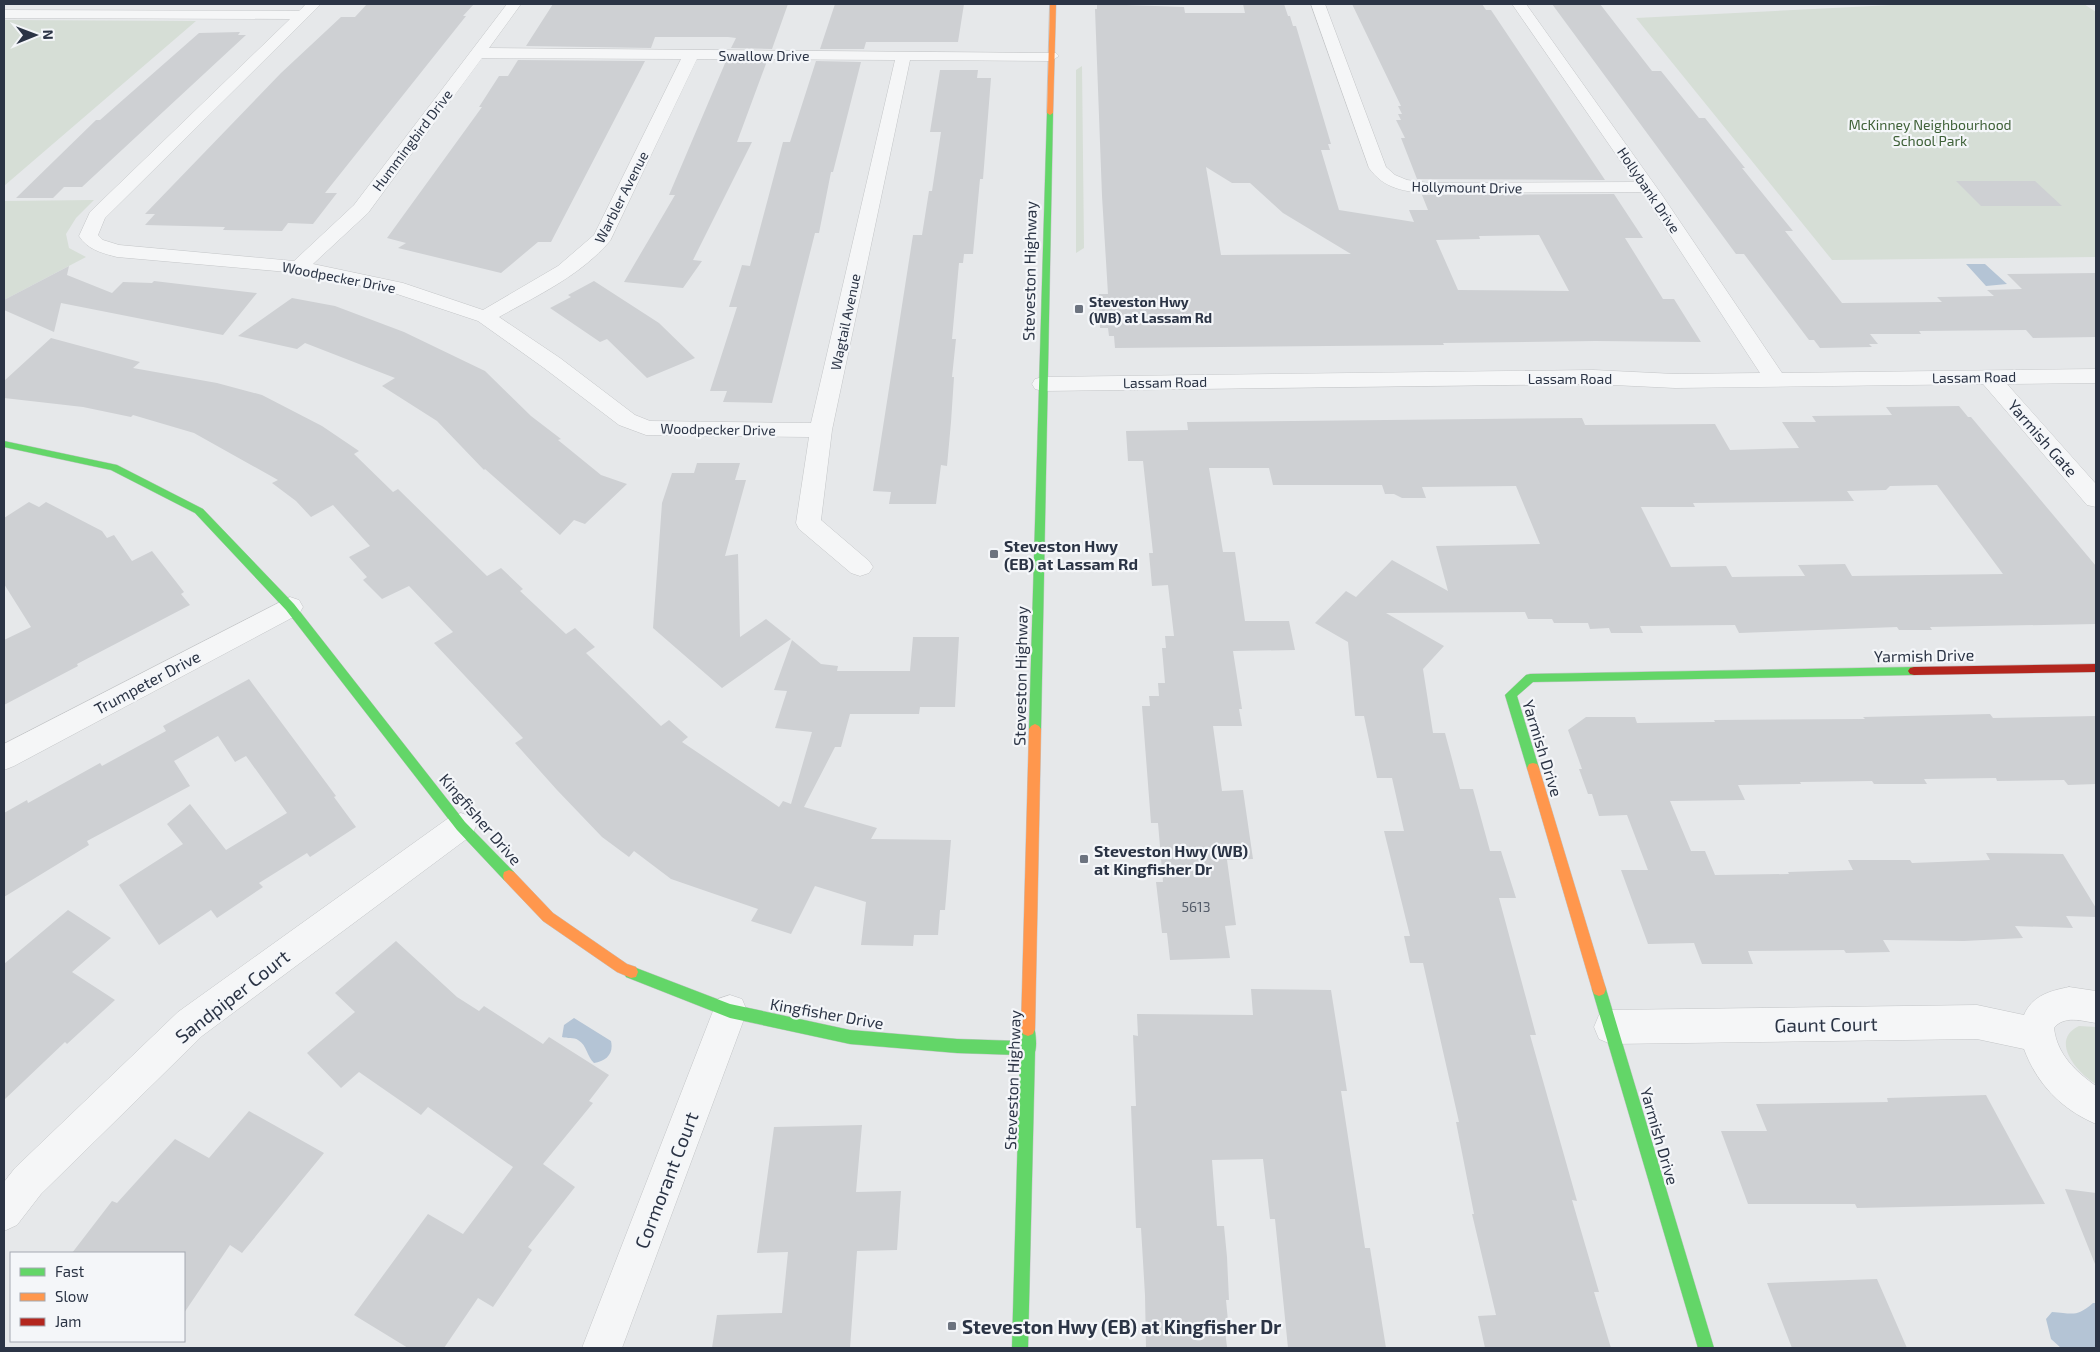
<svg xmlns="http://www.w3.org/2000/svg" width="2100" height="1352" font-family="'Exo 2',sans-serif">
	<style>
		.green { fill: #d6ded6 }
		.water { fill: #b4c4d5 }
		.building { fill: #ced0d3; fill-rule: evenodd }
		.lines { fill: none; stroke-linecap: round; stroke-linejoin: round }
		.street-casing { stroke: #c4c6c8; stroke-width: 1 }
		.fast-casing { stroke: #c4c6c8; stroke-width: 1 }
		.slow-casing { stroke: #c4c6c8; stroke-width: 1 }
		.jam-casing { stroke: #c4c6c8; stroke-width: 1 }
		.street { fill: #f5f6f7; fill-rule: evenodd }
		.fast { fill: #63d668; fill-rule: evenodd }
		.slow { fill: #ff974d; fill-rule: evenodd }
		.jam { fill: #b3261e; fill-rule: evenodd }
		.poi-dot { fill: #6c737f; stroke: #f4f6f9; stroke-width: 2 }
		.labels { text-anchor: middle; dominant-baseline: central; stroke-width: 4.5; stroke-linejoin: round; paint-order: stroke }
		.far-street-label { font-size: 14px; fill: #2b3445; stroke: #f4f6f9 }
		.far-park-label { font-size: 14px; fill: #3f6138; stroke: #f4f6f9 }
		.far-poi-label { font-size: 14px; font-weight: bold; fill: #2b3445; stroke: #f4f6f9; text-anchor: start }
		.number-label { font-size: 14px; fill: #545c69 }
		.street-label { font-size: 16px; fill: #2b3445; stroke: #f4f6f9 }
		.poi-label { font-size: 16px; font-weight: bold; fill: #2b3445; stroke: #f4f6f9; text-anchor: start }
		.near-street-label { font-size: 19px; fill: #2b3445; stroke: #f4f6f9 }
		.near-poi-label { font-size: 19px; font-weight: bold; fill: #2b3445; stroke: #f4f6f9; text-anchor: start }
	</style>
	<rect width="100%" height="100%" fill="#e6e8ea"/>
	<path class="green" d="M1912 4H2084L2096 12V257L1832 260 1636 18Z
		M4 20 196 21 4 186Z
		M1082 66 1084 248 1076 253V70Z
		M94 200 76 218 66 234 69 248 86 257 4 300V201Z
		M2079 1026 2096 1027V1084C2077 1073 2049 1040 2079 1026Z"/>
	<path class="water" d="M1966 264H1985L2007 284 1986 286Z
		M574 1018 611 1041C614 1054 606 1061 594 1063 587 1057 587 1045 578 1040 574 1037 567 1039 562 1037L564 1025Z
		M2093 1303H2096V1348H2061L2051 1339 2046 1319 2052 1312C2072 1313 2076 1318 2093 1303Z"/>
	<path class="building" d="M367 4H474L463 16H466L325 193H337L313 224 288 223 282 231 223 230 225 227 145 225 155 214H145L281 73 341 17H355Z
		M553 4H788L772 49 731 48 736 38 728 37H655L651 48 526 46Z
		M835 4H964L958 42H866L864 49H820Z
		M1097 4 1184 7 1185 13H1245L1243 4H1284L1288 16H1290L1293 26H1296L1331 144H1328L1330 150H1321L1339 210 1414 222 1409 210H1428L1422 195 1614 194 1643 238H1625L1663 299H1674L1701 342 1595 341 1443 343 1444 345 1115 348 1114 336H1109L1108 328H1100L1099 294H1108L1102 196 1095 9H1097ZM1206 167 1232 183H1250L1283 213 1351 254 1221 255ZM1539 235 1569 291 1458 290 1436 240 1480 239 1479 236Z
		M1352 4H1482L1486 10H1491L1605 180 1417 179 1401 138H1405L1396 120H1401L1398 114H1402L1398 106H1401Z
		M1552 4H1600L1652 71H1661L1699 118H1705L1745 168H1742L1793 231H1785L1842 303 1942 302 1937 297 1994 296 1987 290 2022 289 2007 274 2096 273V337L2033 338 2026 330 1919 331 1921 334H1870L1878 344H1869L1872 347 1820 348 1814 340H1809L1744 254H1736Z
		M240 32 238 35H246L82 187H64L53 198H16L96 120H100L199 33Z
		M518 60 645 61 551 242H538L501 273 398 248 406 243 387 238 482 107H479L499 76H508Z
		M726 61H767L737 142H752L693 260 702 261 683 288 624 282 675 195H669Z
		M816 61 861 62 833 172H831L819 233H815L772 403 723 402 727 391H710L737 307H729L742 265 750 266 783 142H790Z
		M940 70H978L977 78H991L983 179H980L973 254H964L963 263H959L952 339H956L952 377H954L951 422 947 466 941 465 936 504H889L891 492 873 491 913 235H922L929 191H932L941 132H930Z
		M1956 181H2035L2062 206H1981Z
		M69 266 67 275 112 293 123 282 152 283 154 281 257 293 223 335 61 303 54 332 4 310V300Z
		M594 281 659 323 695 358 647 378 607 339 600 342 550 308 571 297 568 295Z
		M292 298 335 306 404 332 485 371 531 416 561 439 558 440 601 475 627 484 585 524 574 520 560 535 485 469 484 470 437 421 382 386 395 378 305 343 297 349 238 336Z
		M51 338 140 362 133 368 217 383 262 395 322 426 359 451 354 454 393 492 398 489 487 576 501 568 523 589 520 591 566 634 575 628 595 647 586 653 661 726 669 720 688 737 682 742 779 807 783 801 791 804 812 732 775 728 787 691 774 690 792 640 821 664 838 666 837 671H910L913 637H959L955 707H920L919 714H850L841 747H835L804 807 877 828 871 839 951 840 945 910H940L938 935H914L913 946 861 945 866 902 815 886 791 934 751 921 758 909 671 879 634 851 629 857 602 837 557 790 515 743 523 738 434 643 453 632 409 586 382 599 363 580 367 577 349 557 370 546 333 505 311 517 296 501 272 483 278 480 194 433 133 415 131 417 83 407 4 398V381Z
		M1959 406 1968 417H1971L2096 566V624L1930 627 1932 630H1899L1897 627 1739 633 1735 625 1640 626 1643 633H1611L1609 628 1590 629 1588 623H1554L1552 619H1528L1525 612 1386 613 1444 646 1423 669 1433 733H1445L1460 789H1473L1490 851H1501L1516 898H1499L1536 1035H1530L1577 1201 1572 1200 1599 1292H1594L1611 1348H1485L1478 1316 1496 1315 1472 1214H1474L1456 1122H1459L1423 963H1410L1404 936H1410L1384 831H1404L1392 778H1377L1364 716H1355L1348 642 1315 623 1346 591 1356 597 1392 560 1448 591 1436 546 1540 544 1516 486 1422 487 1426 498H1402L1394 494H1385L1382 485H1273L1269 468H1209L1223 552H1235L1245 621H1289L1295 650 1233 651 1242 709H1239L1242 726H1213L1222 791 1243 790 1253 859 1227 860 1236 925 1225 926 1230 958 1170 960 1167 933H1162L1156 882H1163L1158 823H1151L1142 706H1150L1149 696H1159L1158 683H1165L1162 648H1166L1165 636H1174L1168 585 1152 586 1149 553H1153L1143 461H1128L1126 431 1188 430 1187 422 1582 418 1585 425 1715 424 1730 450 1799 448 1782 422H1816L1812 416 1892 415 1886 407ZM1937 485 2003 574 1852 576 1845 564 1798 565 1805 576 1732 577 1726 566 1671 567 1641 507H1695L1693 503 1854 501 1847 491 1886 490 1890 486Z
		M697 463H740L735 480H746L725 556 738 554 740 637 766 619 791 639 722 688 653 628 662 503 672 473H694Z
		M29 502 39 507 46 502 102 531 107 538 114 535 132 561 152 551 184 592 181 594 190 605 77 664 78 666 4 705V640L31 627 4 584V518Z
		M249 679 336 796 334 797 356 827 310 857 307 853 259 883 263 887 217 918 211 910 159 945 119 885 183 844 167 824 190 804 226 850 287 813 246 756 235 762 218 736 174 761 190 786 87 841 89 845 4 897V813L27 800 28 803 100 763 102 766 166 731 163 726Z
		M1990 714 1993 718 2096 716V784L2068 785 2064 780 1997 781 1996 778 1924 779 1927 784H1874L1872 781 1800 782 1801 784 1738 785 1745 800 1670 801 1691 851H1705L1715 875 1789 874 1788 872 1853 870 1848 860H1910L1912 863 1990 860 1986 853 2063 854 2096 908V917L2066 916 2073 928 2015 926 2023 938 1964 941 1883 940 1890 952 1846 953 1844 950 1748 951 1753 964H1702L1694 943 1648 944 1621 870H1648L1627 815 1599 816 1592 794H1588L1579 769H1582L1568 730 1586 717H1635L1637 723 1715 722 1714 720 1865 719 1863 717Z
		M68 910 111 938 72 972 115 1000 67 1044 65 1042 4 1100V964Z
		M396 941 457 997 479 1011 484 1006 543 1044 549 1037 609 1075 589 1101 593 1103 543 1164 575 1187 528 1247 532 1250 493 1307 478 1298 444 1348H408L354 1315 428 1214 463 1234 513 1167 428 1107 421 1115 359 1072 341 1088 307 1053 355 1012 335 993Z
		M1251 989 1331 990 1347 1091H1341L1365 1248H1370L1386 1348H1288L1275 1219H1270L1263 1159 1212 1160 1217 1226H1224L1227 1257 1229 1300H1226L1228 1321H1224L1227 1347 1146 1348 1145 1295 1141 1228H1136L1131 1106H1136L1133 1035 1138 1036 1137 1014 1253 1015Z
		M1986 1095 2045 1204 1857 1208 1855 1204H1748L1721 1131H1767L1756 1104 1888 1102 1887 1098Z
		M249 1111 324 1153 242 1253 230 1245 184 1313V1253H72L112 1201 117 1203 175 1139 209 1158Z
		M862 1125 856 1192 901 1191 897 1250 857 1251 850 1348H712L717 1315 782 1313 788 1252 757 1253 774 1127Z
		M2065 1189 2096 1193V1264H2095Z
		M1877 1279 1907 1348H1792L1767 1283Z"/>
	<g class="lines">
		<g class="street-casing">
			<path id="street" d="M306 4H321L105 218 98 235 103 240 119 245 294 261 354 205 507 4H521L489 48 1056 53 1059 56 1051 61 910 60 832 430 821 520 869 561 873 567 869 573 860 576 851 573 799 529 796 523 809 437 646 435 619 425 544 368 478 321 391 292 299 273 117 257C102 253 88 250 79 236L90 212 290 19 4 18V10L299 11ZM482 58 681 59 594 235 558 266 483 310 403 283 313 264 368 213ZM697 59 895 60 811 423 650 421 635 415 560 358 499 317C538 295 580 276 610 241Z
				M1311 4H1325L1386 167 1395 175 1407 180 1429 183 1635 182 1512 4H1526L1662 195 1782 373 2096 369V383L2007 384 2096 484V507L2087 505 1983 384 1675 388 1593 384 1043 391 1035 389 1032 384 1035 379 1043 377 1593 370 1675 374 1760 373 1642 192 1429 193C1405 192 1384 189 1369 168Z
				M290 597 299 600 303 607 299 614 14 766 4 770V744Z
				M461 813 472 817 476 826 472 835 202 1036 41 1194 17 1225 4 1231V1182L15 1168 178 1012 450 817Z
				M2069 987 2096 991V1023C2082 1021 2064 1015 2054 1028 2057 1054 2075 1071 2096 1086V1124C2061 1109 2037 1084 2024 1049L1977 1039 1611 1044 1599 1039 1594 1027 1599 1015 1611 1010 1977 1005 2024 1015C2032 996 2049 991 2069 987Z
				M730 995 742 999 747 1011 622 1348H582L713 1011 718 999Z"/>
		</g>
		<g class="fast-casing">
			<path id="fast" d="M1050 111 1053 113 1041 729 1039 732H1031L1029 729 1047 113Z
				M4 441 117 465 203 509 294 604 465 822 514 872 515 876 514 880 509 882 504 880 457 830 286 610 195 513 111 470 4 447Z
				M1914 667 1918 668 1920 671 1918 674 1914 675 1533 682 1517 696 1539 768 1537 772 1533 773 1529 772 1527 768 1505 695 1526 675 1530 674Z
				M631 966 730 1004 850 1030 957 1039 1021 1041 1023 1024 1028 1022 1033 1024C1036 1031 1037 1046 1035 1052L1028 1348H1012L1020 1055 957 1053 850 1044 730 1018 626 977 624 972 626 967Z
				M1599 982 1604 984 1606 989 1714 1348H1698L1592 989 1594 984Z"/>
		</g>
		<g class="slow-casing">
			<path id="slow" d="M1050 4H1056L1053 113 1050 115 1047 113Z
				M1035 724 1039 726 1041 729 1035 1029 1033 1034 1028 1036 1023 1034 1021 1029 1029 729 1031 726Z
				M1533 763 1537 764 1539 768 1606 989 1604 994 1599 996 1594 994 1592 989 1527 768 1529 764Z
				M509 870 514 872 553 913 627 964 636 967 638 972 636 977 631 978 617 972 543 921 504 880 503 876 504 872Z"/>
		</g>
		<g class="jam-casing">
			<path id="jam" d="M2096 664V672L1914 675 1910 674 1908 671 1910 668 1914 667Z"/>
		</g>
		<use href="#street" class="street"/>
		<use href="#fast" class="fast"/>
		<use href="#slow" class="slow"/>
		<use href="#jam" class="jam"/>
	</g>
	<g class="poi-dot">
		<rect x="1074" y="304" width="10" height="10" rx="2.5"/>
		<rect x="989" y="549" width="10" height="10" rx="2.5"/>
		<rect x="1079" y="854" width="10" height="10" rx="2.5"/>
		<rect x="947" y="1321" width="10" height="10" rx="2.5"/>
	</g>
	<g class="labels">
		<g class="far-street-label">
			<text x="764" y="55">Swallow Drive</text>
			<text transform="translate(412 140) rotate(-53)">Hummingbird Drive</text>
			<text transform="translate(1467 187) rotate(1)">Hollymount Drive</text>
			<text transform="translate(1649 190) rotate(56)">Hollybank Drive</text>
			<text transform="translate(621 197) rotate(-63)">Warbler Avenue</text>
			<text transform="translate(339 277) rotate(11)">Woodpecker Drive</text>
			<text transform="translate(845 322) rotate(-78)">Wagtail Avenue</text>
			<text transform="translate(1974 377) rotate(-1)">Lassam Road</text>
			<text x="1570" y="378">Lassam Road</text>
			<text transform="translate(1165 382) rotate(-1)">Lassam Road</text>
			<text transform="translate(718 429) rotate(1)">Woodpecker Drive</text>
		</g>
		<g class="far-park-label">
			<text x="1930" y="124">McKinney Neighbourhood<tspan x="1930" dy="16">School Park</tspan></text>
		</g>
		<g class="far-poi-label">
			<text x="1089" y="301">Steveston Hwy<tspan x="1089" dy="16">(WB) at Lassam Rd</tspan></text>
		</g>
		<g class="number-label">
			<text x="1196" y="906">5613</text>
		</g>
		<g class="street-label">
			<text transform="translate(1029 271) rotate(-89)">Steveston Highway</text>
			<text transform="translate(2043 438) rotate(49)">Yarmish Gate</text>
			<text transform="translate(1924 655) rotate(-1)">Yarmish Drive</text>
			<text transform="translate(1020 676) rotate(-89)">Steveston Highway</text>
			<text transform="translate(147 682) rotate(-28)">Trumpeter Drive</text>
			<text transform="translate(1543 748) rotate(73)">Yarmish Drive</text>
			<text transform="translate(481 819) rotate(49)">Kingfisher Drive</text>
			<text transform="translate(827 1013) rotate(10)">Kingfisher Drive</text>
			<text transform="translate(1012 1080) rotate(-88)">Steveston Highway</text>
			<text transform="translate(1660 1136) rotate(74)">Yarmish Drive</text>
		</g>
		<g class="poi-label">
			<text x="1004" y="545">Steveston Hwy<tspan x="1004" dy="18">(EB) at Lassam Rd</tspan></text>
			<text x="1094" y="850">Steveston Hwy (WB)<tspan x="1094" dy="18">at Kingfisher Dr</tspan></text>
		</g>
		<g class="near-street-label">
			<text transform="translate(232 996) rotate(-38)">Sandpiper Court</text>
			<text transform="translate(1826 1024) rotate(-1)">Gaunt Court</text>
			<text transform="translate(666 1180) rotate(-69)">Cormorant Court</text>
		</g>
		<g class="near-poi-label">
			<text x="962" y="1326">Steveston Hwy (EB) at Kingfisher Dr</text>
		</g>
	</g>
	<rect width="2100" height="1352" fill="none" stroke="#2b3445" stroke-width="10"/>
	<rect x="10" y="1252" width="175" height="90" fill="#f4f6f9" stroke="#a4a8b1"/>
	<rect x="20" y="1268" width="25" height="8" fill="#63d668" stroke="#a4a8b1"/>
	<text x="55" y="1277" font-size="15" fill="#2b3445">Fast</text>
	<rect x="20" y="1293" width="25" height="8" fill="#ff974d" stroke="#a4a8b1"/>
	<text x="55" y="1302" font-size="15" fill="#2b3445">Slow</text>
	<rect x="20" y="1318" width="25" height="8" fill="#b3261e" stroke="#a4a8b1"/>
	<text x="55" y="1327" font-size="15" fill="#2b3445">Jam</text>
	<g transform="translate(35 35) rotate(89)" stroke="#f4f6f9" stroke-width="4" paint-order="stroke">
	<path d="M0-4L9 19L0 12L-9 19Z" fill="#2b3445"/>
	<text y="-8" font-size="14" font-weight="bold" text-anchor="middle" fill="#2b3445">N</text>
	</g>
</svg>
